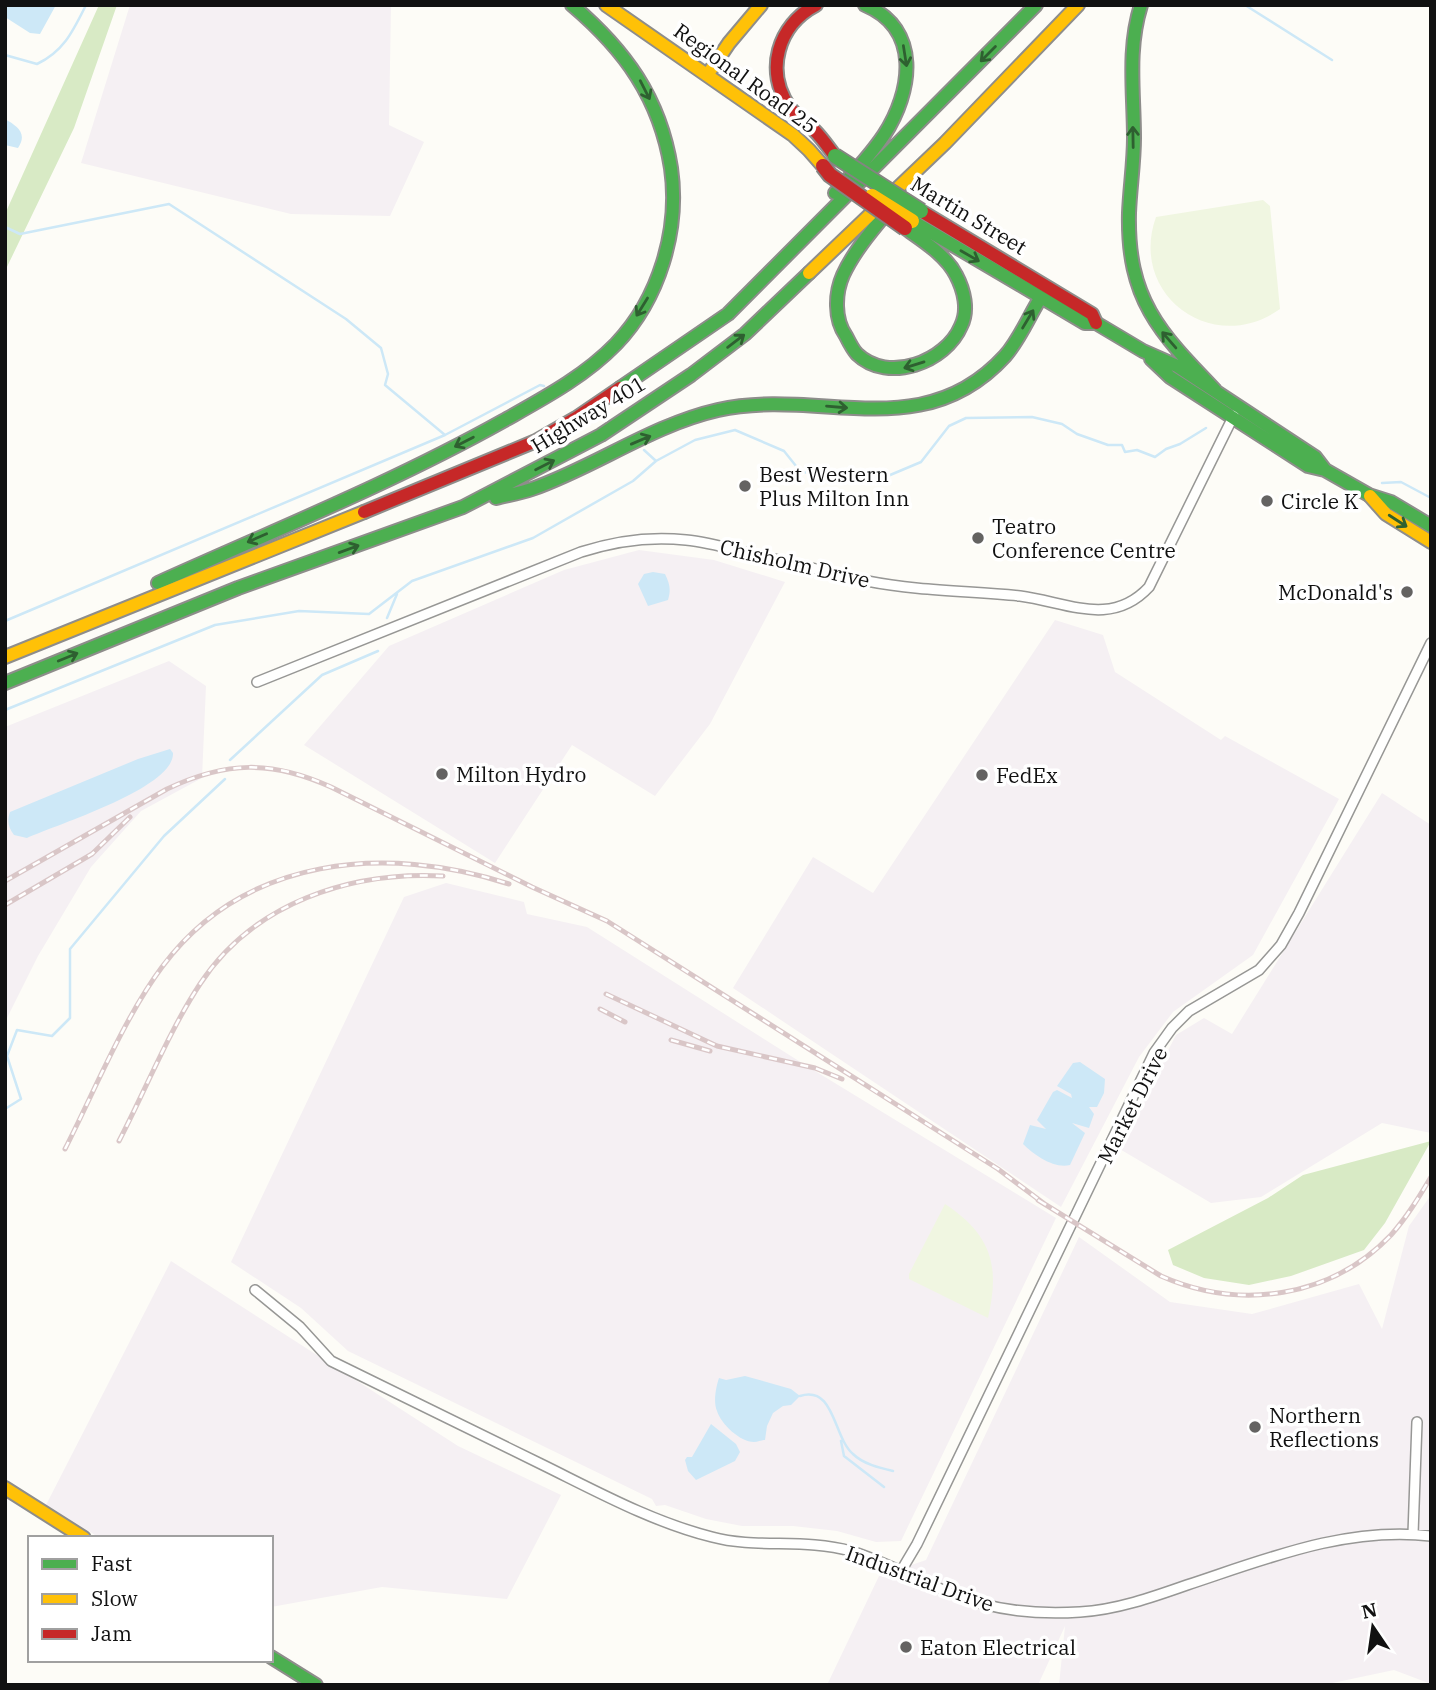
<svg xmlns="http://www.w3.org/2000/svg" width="1436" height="1690" font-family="'IBM Plex Serif',serif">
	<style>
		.industrial { fill: #f5f0f3 }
		.forest { fill: #d8eac5 }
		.pitch { fill: #f0f6e1 }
		.water { fill: #cde8f7 }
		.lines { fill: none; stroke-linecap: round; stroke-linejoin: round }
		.stream { stroke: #cde8f7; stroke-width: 2.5 }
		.street-casing { stroke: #979795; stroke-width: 12 }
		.fast-casing { stroke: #8e8d8b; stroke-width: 16 }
		.slow-casing { stroke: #8e8d8b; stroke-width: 16 }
		.jam-casing { stroke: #8e8d8b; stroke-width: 16 }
		.street { stroke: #fffffe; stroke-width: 9 }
		.fast { stroke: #4caf50; stroke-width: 12 }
		.slow { stroke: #ffc107; stroke-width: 12 }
		.jam { stroke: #c62828; stroke-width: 12 }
		.rail-casing { stroke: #d9c6c7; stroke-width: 5 }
		.rail { stroke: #fff; stroke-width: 2.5; stroke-dasharray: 8; stroke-linecap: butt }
		.fast-bridge-casing { stroke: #858482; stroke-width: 18; stroke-linecap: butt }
		.slow-bridge-casing { stroke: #858482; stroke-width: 18; stroke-linecap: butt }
		.jam-bridge-casing { stroke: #858482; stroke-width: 18; stroke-linecap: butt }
		.fast-bridge { stroke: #4caf50; stroke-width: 14 }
		.slow-bridge { stroke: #ffc107; stroke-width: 14 }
		.jam-bridge { stroke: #c62828; stroke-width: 14 }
		.oneway { stroke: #2e6030 }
		.poi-dot { fill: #646362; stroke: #fff; stroke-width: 2.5 }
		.labels { text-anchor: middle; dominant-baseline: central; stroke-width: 7; stroke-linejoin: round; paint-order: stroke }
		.street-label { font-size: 21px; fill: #111; stroke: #fff }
		.poi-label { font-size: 21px; fill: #111; stroke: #fff; text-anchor: start }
	</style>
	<rect width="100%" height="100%" fill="#fdfcf7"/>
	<path class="industrial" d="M130 5H391L389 125 424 142 390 216 291 214 81 163Z
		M639 550 714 560 785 582 710 724 655 796 572 745 495 863 304 745 389 646 564 570Z
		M1055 620 1103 635 1115 672 1221 740 1225 736 1339 799 1253 955 1173 1012 1139 1057 1061 1207 733 988 813 857 873 893Z
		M169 661 206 686 202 778 141 811 91 867 38 956 5 1022V727Z
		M1382 793 1431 825V1133L1382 1123 1261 1197 1211 1203 1118 1148 1176 1035 1204 1018 1232 1034Z
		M446 883 524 902 527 914 587 927 802 1063 1056 1218 901 1541 876 1542 837 1531 793 1526H742L706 1519 665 1505 656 1506 652 1499 348 1351 301 1308 231 1262 404 897Z
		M1431 1195V1684L1394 1670 1323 1685H1059L1065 1626 1038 1685H827L879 1576 926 1560 1079 1237 1170 1302 1252 1314 1359 1284 1382 1329 1409 1226Z
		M171 1261 458 1446 561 1495 507 1599 382 1587 271 1607V1538H100L46 1505Z"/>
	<path class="forest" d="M99 5H117L74 128 5 271V214Z
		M1431 1141 1385 1223 1364 1250 1291 1276 1249 1285 1204 1278 1173 1265 1168 1250 1268 1198 1303 1175Z"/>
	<path class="pitch" d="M1263 200 1270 206 1280 309C1213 357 1128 295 1156 217Z
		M945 1204C992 1235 1000 1266 988 1318L909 1279V1274Z"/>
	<path class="water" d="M5 5H56L40 34 30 33 5 17Z
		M5 119C17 126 28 133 18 148L5 145Z
		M653 572 665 574C670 584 671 590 668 600L648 606 638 584 644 574Z
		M170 749 173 753C175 788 55 825 27 838L14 835C8 827 7 821 10 812L138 759Z
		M1080 1062 1105 1079 1104 1093 1097 1107H1089L1094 1114 1089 1128 1072 1123 1085 1133 1070 1165C1054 1169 1034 1155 1023 1144L1030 1125 1046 1129 1037 1120 1053 1092 1057 1090 1072 1098 1071 1094 1057 1086 1073 1063Z
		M745 1376 791 1389 800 1396 791 1405 783 1406 773 1413 767 1426 765 1440C762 1440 758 1442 754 1442 740 1442 721 1424 717 1411 713 1402 716 1387 719 1378L726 1380Z
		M711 1424 736 1444 740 1452 735 1461 696 1480 688 1471 685 1460 687 1457H692Z"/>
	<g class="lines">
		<path class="stream" d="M1245 5 1332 60
			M5 55 37 64C64 51 73 31 86 5
			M5 227 20 234 169 204 346 319 381 348 388 374 385 385 445 435
			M644 450 656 461
			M1382 483 1401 482 1431 498
			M387 618 397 594
			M5 621 445 435 540 385 544 386
			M5 710 215 625 299 611 369 614 412 581 533 538 633 481 656 461 695 440 735 430 784 451 800 471 833 479 852 469 883 478 921 462 949 426 966 418 1032 417 1062 424 1077 434 1108 445H1122L1125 452 1137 450 1155 457 1166 449 1180 444 1206 428
			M230 760 322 675 378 651
			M5 1109 21 1099 7 1056 17 1030 52 1036 70 1018V949L164 836 225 779
			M800 1396C835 1385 833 1437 853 1454 863 1464 880 1468 893 1471
			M841 1441 844 1456 884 1487"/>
		<g class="street-casing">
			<path id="street" d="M257 682 581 552C615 541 650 536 686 540 707 542 728 548 748 553 788 562 827 572 867 581 918 591 969 591 1020 596 1067 602 1111 628 1149 587L1234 415
				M255 1290 300 1327 331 1361C401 1395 471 1429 541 1464 596 1491 652 1522 712 1537 756 1549 804 1538 851 1551 884 1561 916 1579 948 1592 989 1610 1035 1615 1080 1612 1116 1610 1153 1597 1187 1585 1266 1559 1346 1526 1431 1536
				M1413 1534 1417 1422
				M901 1571 917 1544 1154 1053 1172 1028 1189 1011 1259 970 1281 945 1299 913 1431 643"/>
		</g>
		<g class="fast-casing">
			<path id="fast" d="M1141 5C1127 50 1134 92 1134 138 1134 163 1130 188 1129 213 1127 299 1159 332 1215 390
				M835 193C852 175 870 156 884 135 912 92 922 29 865 5
				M893 205C875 227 855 249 843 275 835 293 834 319 846 336 849 342 853 350 857 354 888 384 946 362 961 326 969 310 964 290 956 275 946 255 923 241 905 228
				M912 221 1085 323H1096L1143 351 1177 366 1315 457 1325 470
				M1151 359 1170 377 1308 466 1325 470 1369 495 1391 502 1431 526
				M620 388 728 314 1036 5
				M496 498C508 495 520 493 532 489 595 467 652 425 718 410 820 387 922 447 1005 356 1020 339 1029 316 1041 297
				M158 583C273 531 392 483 503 421 542 399 584 377 616 344 659 299 680 230 671 168 660 98 625 50 572 5
				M5 683 238 588 463 507 601 435 691 375 745 334 809 273
				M271 1657 316 1685"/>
		</g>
		<g class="slow-casing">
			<path id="slow" d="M606 5 793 135 809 150 823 166
				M708 74 729 43 761 5
				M809 273 945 143 1078 5
				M1370 496 1386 514 1431 542
				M5 657 364 512
				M5 1488 84 1538"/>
		</g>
		<g class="jam-casing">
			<path id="jam" d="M816 5C778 25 764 71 790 108 797 117 806 122 814 130 822 138 828 147 835 156
				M921 211 1092 314 1096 323
				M364 512 536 441 576 418 620 388"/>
		</g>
		<use href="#street" class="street"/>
		<use href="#fast" class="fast"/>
		<use href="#slow" class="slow"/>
		<use href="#jam" class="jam"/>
		<g class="rail-casing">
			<path id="rail" d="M5 881 167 789C226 761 272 760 331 787L532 887 607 921 998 1169 1046 1205
				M5 905 92 854 130 817
				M606 994 717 1046 815 1068 842 1079
				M600 1009 625 1022
				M671 1040 710 1051
				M119 1141C145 1091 169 1031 200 984 253 903 350 871 443 876
				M65 1149C95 1090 124 1018 162 967 244 856 386 844 509 884
				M1038 1200 1161 1276C1240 1311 1331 1298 1391 1235 1407 1217 1419 1197 1431 1177"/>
		</g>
		<use href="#rail" class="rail"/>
		<g class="fast-bridge-casing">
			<path id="fast-bridge" d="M835 156 921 211"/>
		</g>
		<g class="slow-bridge-casing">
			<path id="slow-bridge" d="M872 196 912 221"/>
		</g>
		<g class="jam-bridge-casing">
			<path id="jam-bridge" d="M823 166 830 175 905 228"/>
		</g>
		<use href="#fast-bridge" class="fast-bridge"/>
		<use href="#slow-bridge" class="slow-bridge"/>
		<use href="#jam-bridge" class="jam-bridge"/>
	</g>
	<defs><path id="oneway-shaft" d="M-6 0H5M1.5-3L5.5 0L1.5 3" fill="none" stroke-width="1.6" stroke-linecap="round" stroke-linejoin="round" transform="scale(1.75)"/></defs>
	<g class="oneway">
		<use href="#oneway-shaft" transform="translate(988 54) rotate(135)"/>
		<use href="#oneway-shaft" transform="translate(905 56) rotate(81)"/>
		<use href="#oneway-shaft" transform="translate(645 90) rotate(63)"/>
		<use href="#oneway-shaft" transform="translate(1133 137) rotate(-91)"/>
		<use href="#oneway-shaft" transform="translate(970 256) rotate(30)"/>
		<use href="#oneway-shaft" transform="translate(642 307) rotate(122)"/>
		<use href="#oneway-shaft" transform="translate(1028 319) rotate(-59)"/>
		<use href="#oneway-shaft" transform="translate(1169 340) rotate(-131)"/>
		<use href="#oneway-shaft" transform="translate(736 341) rotate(-37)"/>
		<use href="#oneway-shaft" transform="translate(914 365) rotate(163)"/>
		<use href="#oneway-shaft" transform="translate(837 407) rotate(5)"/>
		<use href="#oneway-shaft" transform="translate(641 440) rotate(-23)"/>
		<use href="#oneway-shaft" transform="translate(464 442) rotate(153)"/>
		<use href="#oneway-shaft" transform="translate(545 465) rotate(-27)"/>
		<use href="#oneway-shaft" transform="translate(1398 521) rotate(33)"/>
		<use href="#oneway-shaft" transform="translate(257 538) rotate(156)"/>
		<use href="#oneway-shaft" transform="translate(349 549) rotate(-20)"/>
		<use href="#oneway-shaft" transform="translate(68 657) rotate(-22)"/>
	</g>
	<g class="poi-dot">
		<circle cx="745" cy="486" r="7"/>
		<circle cx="1267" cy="501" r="7"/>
		<circle cx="978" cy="538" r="7"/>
		<circle cx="1407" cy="592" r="7"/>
		<circle cx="442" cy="774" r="7"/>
		<circle cx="982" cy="775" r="7"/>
		<circle cx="1255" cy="1427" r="7"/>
		<circle cx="906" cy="1647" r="7"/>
	</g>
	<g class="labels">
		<g class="street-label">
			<text transform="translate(746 78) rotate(36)">Regional Road 25</text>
			<text transform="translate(969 215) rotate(31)">Martin Street</text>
			<text transform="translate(588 414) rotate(-31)">Highway 401</text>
			<text transform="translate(795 563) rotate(13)">Chisholm Drive</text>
			<text transform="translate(1132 1105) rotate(-63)">Market Drive</text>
			<text transform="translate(920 1578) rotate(20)">Industrial Drive</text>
		</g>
		<g class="poi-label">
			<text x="759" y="474">Best Western<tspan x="759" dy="24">Plus Milton Inn</tspan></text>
			<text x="1281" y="501">Circle K</text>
			<text x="992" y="526">Teatro<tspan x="992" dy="24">Conference Centre</tspan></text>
			<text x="1393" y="592" text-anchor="end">McDonald's</text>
			<text x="456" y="774">Milton Hydro</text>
			<text x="996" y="775">FedEx</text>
			<text x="1269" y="1415">Northern<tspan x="1269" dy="24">Reflections</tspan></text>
			<text x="920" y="1647">Eaton Electrical</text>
		</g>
	</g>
	<rect width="1436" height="1690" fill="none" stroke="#111111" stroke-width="14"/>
	<rect x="28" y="1536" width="245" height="126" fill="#ffffff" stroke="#a0a0a0" stroke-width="2"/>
	<rect x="42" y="1559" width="35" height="10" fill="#4caf50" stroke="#a0a0a0" stroke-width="2"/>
	<text x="91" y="1571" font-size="21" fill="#111111">Fast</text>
	<rect x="42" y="1594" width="35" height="10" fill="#ffc107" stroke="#a0a0a0" stroke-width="2"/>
	<text x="91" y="1606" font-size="21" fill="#111111">Slow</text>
	<rect x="42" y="1629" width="35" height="10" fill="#c62828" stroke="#a0a0a0" stroke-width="2"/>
	<text x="91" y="1641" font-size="21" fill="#111111">Jam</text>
	<g transform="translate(1373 1627) rotate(347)" stroke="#ffffff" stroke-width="5" paint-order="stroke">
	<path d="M0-5L12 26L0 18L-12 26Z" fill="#111111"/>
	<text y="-10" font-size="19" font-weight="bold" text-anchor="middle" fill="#111111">N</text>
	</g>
</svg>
